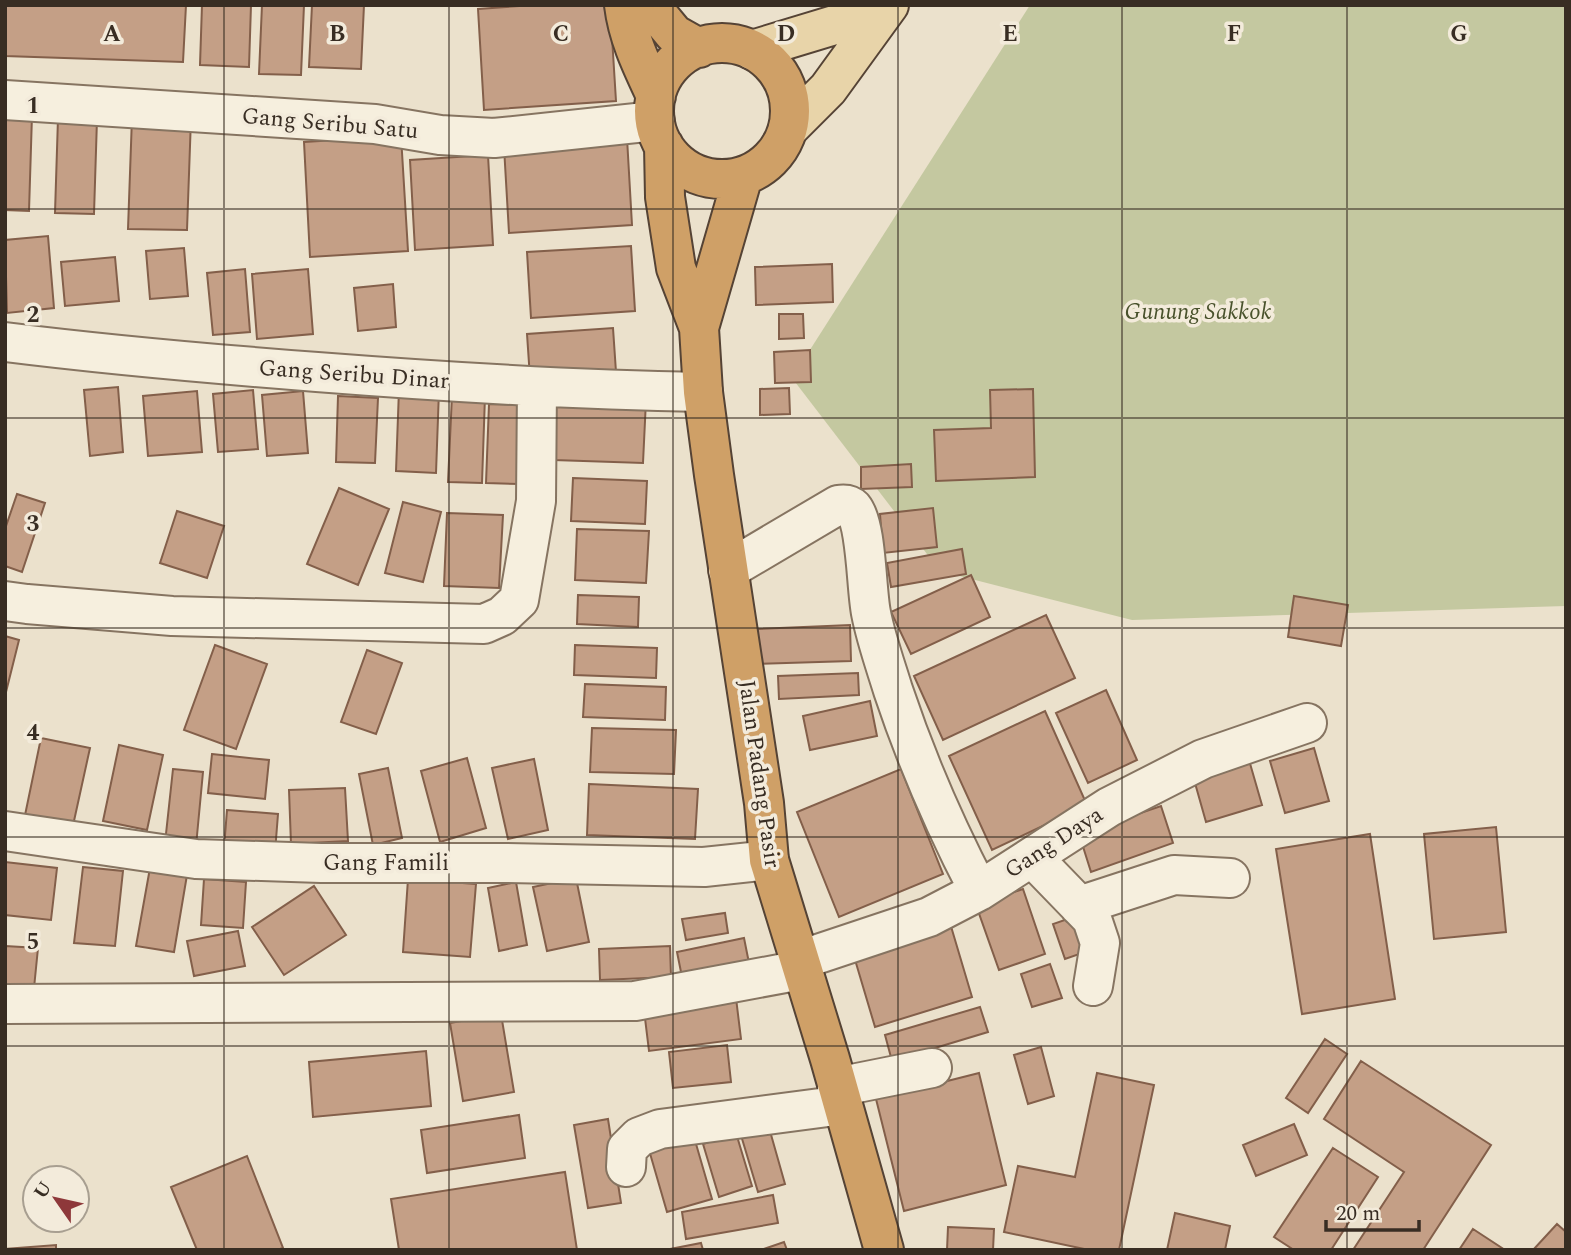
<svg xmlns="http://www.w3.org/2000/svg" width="1571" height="1255" font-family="Spectral,serif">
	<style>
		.green { fill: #c4c8a0 }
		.building { fill: #c49f86; stroke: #835f4a; stroke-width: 2 }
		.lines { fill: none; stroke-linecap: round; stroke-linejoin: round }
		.minor-casing { stroke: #867461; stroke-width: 42 }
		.major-casing { stroke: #554335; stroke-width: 42 }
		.highway-casing { stroke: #554335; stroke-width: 42 }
		.minor { stroke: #f6efde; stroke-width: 38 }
		.major { stroke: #e8d4a9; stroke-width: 38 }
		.highway { stroke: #cfa067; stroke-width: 38 }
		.grid { fill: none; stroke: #382d23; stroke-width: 2; stroke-opacity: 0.55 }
		.labels { text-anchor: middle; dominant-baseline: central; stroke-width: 7; stroke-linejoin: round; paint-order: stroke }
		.street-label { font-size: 23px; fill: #382d23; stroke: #f3ebdb }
		.park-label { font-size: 23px; font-style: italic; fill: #49522c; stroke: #f3ebdb }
		.grid-label { font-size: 23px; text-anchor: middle; font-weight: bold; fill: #382d23; stroke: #f3ebdb; stroke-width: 7; stroke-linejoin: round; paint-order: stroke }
	</style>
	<rect width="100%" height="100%" fill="#ebe1cc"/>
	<path class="green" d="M1030 5H1566V606L1132 620 940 571 792 378Z"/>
	<path class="building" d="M5 5H186L183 62 5 56Z
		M202 5H251L249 67 200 65Z
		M262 5H304L301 75 259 74Z
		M312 5H364L361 69 309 67Z
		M534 5H610L616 101 484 110 478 9Z
		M5 114 32 115 29 211 5 210Z
		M132 117 191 118 187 230 128 229Z
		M58 118 97 119 94 214 55 213Z
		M401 136 408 251 310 257 304 142Z
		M627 138 632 225 509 233 504 147Z
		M488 155 493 245 415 250 410 160Z
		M48 236 54 308 7 313 5 240Z
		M631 246 635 311 531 318 527 252Z
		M184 248 188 296 150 299 146 251Z
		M115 257 119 301 65 306 61 262Z
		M832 264 833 302 756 305 755 267Z
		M245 269 250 332 213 335 207 273Z
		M308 269 313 334 257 339 252 274Z
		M393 284 396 327 358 331 354 288Z
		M779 314H803L804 338 779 339Z
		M613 328 616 372 530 378 527 334Z
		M810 350 811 382 775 383 774 352Z
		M118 387 123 452 90 456 84 390Z
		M789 388 790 414 760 415V389Z
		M399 389 439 390 436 473 396 471Z
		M1033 389 1035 477 936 481 934 430 991 428 990 390Z
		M253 390 258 449 218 452 213 394Z
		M197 391 202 452 148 456 143 396Z
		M303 391 308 453 267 456 262 395Z
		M452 395 485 396 482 483 448 482Z
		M338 396 378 398 375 463 336 462Z
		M556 397 646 400 643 463 554 460Z
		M489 404 523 405 520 484 486 483Z
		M911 464 912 487 861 489V467Z
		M573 478 647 481 645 524 571 521Z
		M339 488 389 509 358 585 307 564Z
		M17 494 45 503 22 572 5 566V529Z
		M403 502 441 512 423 582 385 573Z
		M933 508 937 547 883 553 880 514Z
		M177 511 224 526 207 578 160 563Z
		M447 513 503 515 499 588 444 586Z
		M577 529 649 531 646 583 575 580Z
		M962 549 966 574 891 587 887 563Z
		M971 575 990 617 911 654 891 612Z
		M578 595 639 597 638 627 577 624Z
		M1294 596 1348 605 1341 646 1288 637Z
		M1046 615 1075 678 943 740 914 676Z
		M850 625 851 661 758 664 757 629Z
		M5 636 19 640 5 696Z
		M215 645 267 664 236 749 184 730Z
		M575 645 657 648 656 678 574 675Z
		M367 650 402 663 376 734 341 722Z
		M858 673 859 695 779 699 778 676Z
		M585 684 666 687 665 720 583 717Z
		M1106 690 1137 760 1088 783 1056 713Z
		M870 701 877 736 810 750 803 716Z
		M1045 711 1087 805 992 850 949 756Z
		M592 728 676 730 674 774 590 772Z
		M41 738 90 748 72 830 24 820Z
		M119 745 163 755 147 830 103 821Z
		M1314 748 1329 801 1285 813 1270 761Z
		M212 754 269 760 265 799 208 793Z
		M467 758 486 828 440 842 421 771Z
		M534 759 548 830 508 839 492 768Z
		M1249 760 1262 805 1206 822 1193 776Z
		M388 768 402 838 373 845 359 774Z
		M173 769 203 772 196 846 165 843Z
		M901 769 943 874 839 917 797 812Z
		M589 784 698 789 695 839 587 835Z
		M345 788 348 841 291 844 289 790Z
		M1161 806 1173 843 1091 872 1079 834Z
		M227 810 278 814 275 852 224 848Z
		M1496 827 1506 932 1434 939 1424 834Z
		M1370 834 1395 999 1302 1014 1276 849Z
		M5 862 57 868 51 920 5 915Z
		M83 867 123 871 115 946 74 943Z
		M150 868 187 875 174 952 136 946Z
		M576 878 589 942 547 951 533 887Z
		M204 879 246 882 243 928 201 925Z
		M408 879 476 884 470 957 403 952Z
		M516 882 527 945 499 951 488 888Z
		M314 886 346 935 284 975 252 927Z
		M1023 889 1045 954 999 970 976 905Z
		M725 913 728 933 686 940 682 919Z
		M1082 914 1094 949 1065 959 1053 924Z
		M950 923 972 997 875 1027 853 953Z
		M238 931 245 966 194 976 187 941Z
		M744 938 749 963 682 977 677 952Z
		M5 946 38 948 34 988 5 986Z
		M670 946 671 977 600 980 599 949Z
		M1050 964 1062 998 1032 1007 1021 974Z
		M736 998 741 1039 649 1051 644 1010Z
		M980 1007 988 1032 892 1061 885 1035Z
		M501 1014 514 1092 463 1101 450 1023Z
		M1325 1039 1347 1054 1308 1113 1286 1098Z
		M727 1045 731 1082 673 1088 669 1052Z
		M1041 1047 1054 1096 1028 1104 1014 1055Z
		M426 1051 431 1106 313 1117 309 1062Z
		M1361 1061 1491 1145 1423 1250H1353L1404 1172 1324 1119Z
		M979 1073 1006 1185 904 1211 876 1099Z
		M1097 1073 1154 1085 1119 1250H1089L1004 1232 1018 1166 1075 1177Z
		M519 1115 525 1158 427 1173 421 1130Z
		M608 1119 621 1203 588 1208 574 1125Z
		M768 1124 785 1184 758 1192 740 1132Z
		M1294 1124 1307 1155 1256 1176 1243 1145Z
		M736 1133 752 1186 719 1197 703 1144Z
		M694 1137 712 1199 667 1212 649 1150Z
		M1333 1148 1378 1177 1331 1250H1294L1274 1237Z
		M247 1156 283 1248 277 1250H197L171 1187Z
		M565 1172 577 1250H399L391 1199Z
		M773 1195 778 1223 686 1239 682 1212Z
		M1175 1213 1230 1226 1225 1250H1167Z
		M1557 1224 1566 1232V1250H1533Z
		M948 1227 994 1229 993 1250H947Z
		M1473 1229 1505 1250H1459Z
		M784 1242 787 1250H761Z
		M701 1243 703 1250H665Z
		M56 1245V1250H5V1249Z"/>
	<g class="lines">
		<g class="minor-casing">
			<path id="minor" d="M5 100 375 124 440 135 494 138 655 121
				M5 342C109 355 212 364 317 372 446 382 574 390 703 392
				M728 570 838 505C844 504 849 504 853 508 867 525 866 588 871 613 876 639 885 664 893 690 917 762 944 824 979 891
				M5 601 27 604 172 616 484 624 502 616 519 600 536 501 537 387
				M5 831 196 859 321 863H504L704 867 769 860
				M1032 857 1092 919 1100 943 1093 986
				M1079 906 1174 875 1230 878
				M800 960 929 917 979 891 1109 807 1203 759 1307 723
				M5 1004 635 1001 801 970
				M837 1087 932 1068
				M626 1167 627 1149 639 1137 660 1129 843 1105"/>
		</g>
		<g class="major-casing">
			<path id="major" d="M752 50 884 10
				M788 129 828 89 889 5"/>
		</g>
		<g class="highway-casing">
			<path id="highway" d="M624 5C628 38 642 66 656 96
				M650 5 674 34 699 48
				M654 111a68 68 0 1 1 136 0a68 68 0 1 1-136 0Z
				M664 146 665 197 676 268 699 328 703 392 714 475 764 803 769 860 830 1059 884 1250
				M699 328 743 176"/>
		</g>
		<use href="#minor" class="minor"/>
		<use href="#major" class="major"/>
		<use href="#highway" class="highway"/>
	</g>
	<path class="grid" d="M224 5V1250M449 5V1250M673 5V1250M898 5V1250M1122 5V1250M1347 5V1250M5 209H1566M5 418H1566M5 628H1566M5 837H1566M5 1046H1566"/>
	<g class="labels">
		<g class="street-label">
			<text transform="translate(330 124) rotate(5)">Gang Seribu Satu</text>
			<text transform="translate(354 375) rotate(4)">Gang Seribu Dinar</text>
			<text transform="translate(759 774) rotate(82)">Jalan Padang Pasir</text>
			<text transform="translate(1054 843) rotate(-33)">Gang Daya</text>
			<text x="386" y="863">Gang Famili</text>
		</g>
		<g class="park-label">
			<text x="1198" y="312">Gunung Sakkok</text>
		</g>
	</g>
	<g class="grid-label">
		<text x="112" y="41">A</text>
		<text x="337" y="41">B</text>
		<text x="561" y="41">C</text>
		<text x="786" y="41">D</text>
		<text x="1010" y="41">E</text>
		<text x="1234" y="41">F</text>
		<text x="1459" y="41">G</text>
		<text x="33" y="113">1</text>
		<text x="33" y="322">2</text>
		<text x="33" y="531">3</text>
		<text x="33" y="740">4</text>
		<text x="33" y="949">5</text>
	</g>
	<rect width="1571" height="1255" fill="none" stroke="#382d23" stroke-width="14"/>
	<g transform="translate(56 1199) rotate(304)"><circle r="33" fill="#f3ebdb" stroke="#a89f91" stroke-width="2"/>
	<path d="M0-5L12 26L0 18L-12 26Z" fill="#8e383a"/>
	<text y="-10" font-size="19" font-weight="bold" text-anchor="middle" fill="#382d23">U</text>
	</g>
	<path d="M1326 1220v10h93v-10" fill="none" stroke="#382d23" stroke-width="3.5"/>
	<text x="1336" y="1220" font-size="21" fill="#382d23" stroke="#f3ebdb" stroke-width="5" paint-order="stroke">20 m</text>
</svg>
